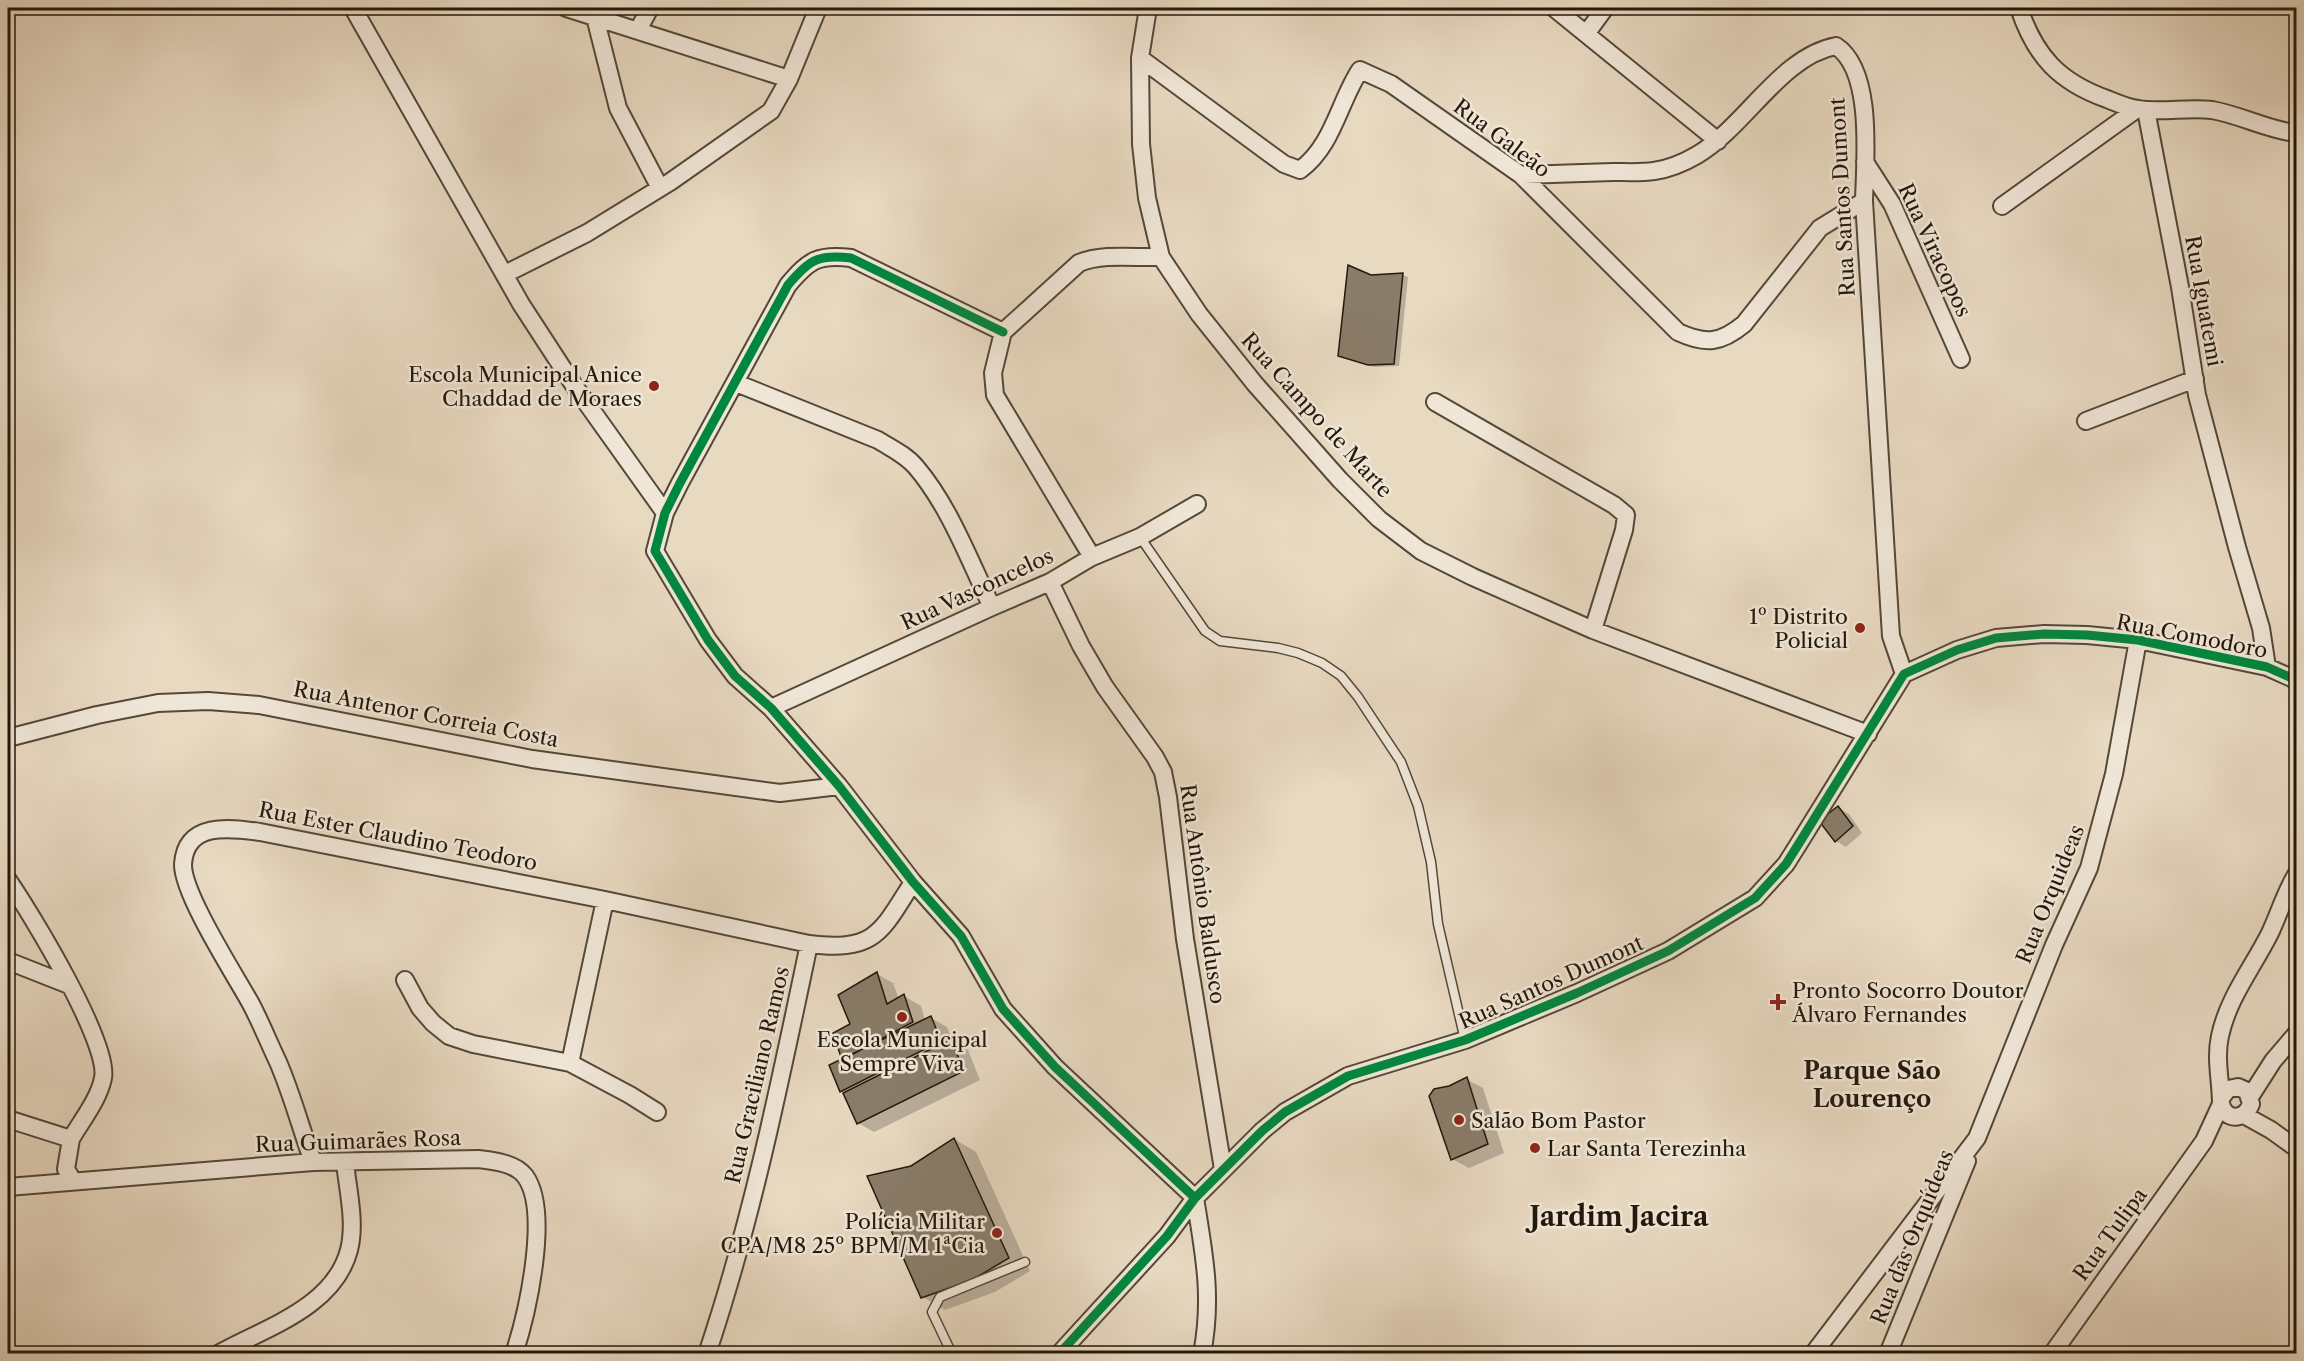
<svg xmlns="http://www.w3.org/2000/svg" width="2304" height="1361" font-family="'Libre Caslon Text',serif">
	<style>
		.shadow { fill: #0003 }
		.building { fill: #897c69; stroke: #23180a; stroke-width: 1.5 }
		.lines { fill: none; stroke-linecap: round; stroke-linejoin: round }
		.service-casing { stroke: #544838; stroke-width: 11 }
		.minor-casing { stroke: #544838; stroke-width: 20 }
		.service { stroke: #f0e6d7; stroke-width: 8 }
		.minor { stroke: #f0e6d7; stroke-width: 16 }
		.cycleway-casing { stroke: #f0e6d7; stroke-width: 13 }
		.cycleway { stroke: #00873e; stroke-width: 9 }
		.poi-dot { fill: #8f2418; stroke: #f0e6d7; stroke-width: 2 }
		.labels { text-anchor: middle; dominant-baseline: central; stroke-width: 5; stroke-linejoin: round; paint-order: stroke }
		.street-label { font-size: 21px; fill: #23180a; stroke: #f0e6d7 }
		.poi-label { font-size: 21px; fill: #23180a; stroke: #f0e6d7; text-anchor: end }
		.quarter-label { font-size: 24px; font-weight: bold; fill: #23180a; stroke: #f0e6d7 }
		.district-label { font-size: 27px; font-weight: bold; fill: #23180a; stroke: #f0e6d7 }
	</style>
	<rect width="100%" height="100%" fill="#e8d9c1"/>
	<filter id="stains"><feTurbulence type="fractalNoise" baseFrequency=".00333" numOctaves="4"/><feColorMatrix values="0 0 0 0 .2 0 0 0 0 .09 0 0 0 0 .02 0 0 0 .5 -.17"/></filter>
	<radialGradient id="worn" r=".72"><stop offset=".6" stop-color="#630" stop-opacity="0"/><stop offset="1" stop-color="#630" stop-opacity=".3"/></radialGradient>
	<path class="shadow" d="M1403 275 1408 277 1399 366 1374 367 1340 356 1371 276Z
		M1838 808 1849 814 1862 833 1846 847 1836 841Z
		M877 974 893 983 899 999 904 996 921 1006 925 1020 931 1018 947 1027 953 1042 968 1050 980 1080 874 1132 858 1123 844 1093 841 1091 843 1059 852 1025Z
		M1466 1079 1483 1088 1504 1153 1469 1168 1452 1159Z
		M954 1139 976 1152 1030 1271 995 1292 945 1310 923 1297 912 1167Z"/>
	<path class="building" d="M1348 265 1371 275 1403 273 1394 364 1368 365 1338 356Z
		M1838 806 1853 826 1835 842 1819 821Z
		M877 972 887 1004 904 994 913 1022 842 1060 833 1033 850 1024 838 995Z
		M931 1016 941 1041 840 1092 829 1065Z
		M951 1039 964 1071 857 1124 843 1093Z
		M1467 1077 1488 1144 1451 1160 1429 1096 1434 1089 1449 1086Z
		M954 1138 1009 1258 972 1280 921 1298 867 1176 911 1166Z"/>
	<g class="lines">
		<g class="service-casing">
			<path id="service" d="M1140 537 1205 631 1220 641 1278 648 1298 653 1322 663 1341 676 1358 697 1401 762 1418 806 1431 862 1438 924 1465 1040
				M952 1354 932 1312 940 1297 1025 1262"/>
		</g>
		<g class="minor-casing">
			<path id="minor" d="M353 8 521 304 573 384 665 513
				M566 8 789 79
				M1148 8 1140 58 1141 144 1147 198 1161 257 1199 314 1255 384 1340 480 1379 519 1421 551 1473 577 1593 630 1868 734
				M1554 8 1718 141
				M2019 8C2035 56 2059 82 2107 99 2117 103 2128 108 2138 109 2162 113 2187 107 2212 110 2241 115 2267 130 2296 133
				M595 17 618 108 660 188
				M638 30 650 8
				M1586 34 1605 8
				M1140 58 1266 151 1284 164 1300 170C1333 146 1339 102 1360 70L1391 84 1521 175 1678 332C1706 345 1721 343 1744 324L1820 228 1864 201
				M2146 110 2180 287 2197 395 2237 547 2261 628 2267 667
				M1865 162 1892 204 1961 359
				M1521 175C1552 174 1582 173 1613 172 1626 172 1641 173 1654 171 1669 169 1685 162 1697 155 1745 127 1781 56 1836 46 1874 71 1865 160 1864 201L1891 636 1904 674
				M2002 206 2137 109
				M505 274 587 233 670 182 771 111 789 79 818 8
				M1003 332 851 258C818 254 809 260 788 285L680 483 665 513 655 551 708 640 735 676 771 708 839 786 913 882 961 936 1003 1009 1055 1067 1195 1198
				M1003 332 993 373 995 395 1092 557
				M1003 332 1079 263C1103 253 1135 258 1161 257
				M736 383 878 440C891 448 906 455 916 467 950 507 969 560 992 607
				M1435 402 1614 505 1626 515 1624 530 1593 630
				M2086 421 2195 379
				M1050 582 1081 646 1105 687 1155 757 1163 772 1168 797 1185 939 1223 1169
				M771 708 992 607 1050 582 1092 557 1140 537 1197 504
				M8 738 97 715 158 703 208 701 259 705 532 759 780 793 839 786
				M8 880C30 912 110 1043 103 1078 99 1099 82 1120 71 1139
				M8 961 69 985
				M405 980 420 1008 433 1023 449 1036 473 1044 570 1063 630 1095 657 1112
				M570 1063 605 900
				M2250 1097 2273 1061 2296 1034
				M2221 1098 2228 1089 2238 1087 2247 1091 2251 1104C2245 1120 2226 1122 2221 1104 2221 1081 2215 1059 2220 1036 2228 998 2253 967 2270 933 2279 914 2285 893 2296 875
				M2244 1115 2271 1130 2296 1148
				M8 1119 71 1139 66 1169 73 1181
				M313 1162C301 1129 292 1094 278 1062 269 1043 261 1023 251 1004 235 975 182 893 183 864 186 821 231 828 260 832L605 900 809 944C876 952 881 932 913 882
				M8 1187 313 1162 478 1159C494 1161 515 1163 525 1176 551 1211 527 1314 514 1354
				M1195 1198C1204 1254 1213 1297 1202 1354
				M218 1354C264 1328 334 1308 349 1250 356 1223 348 1191 345 1163
				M707 1354C752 1220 780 1082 809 944
				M1059 1354 1167 1236 1195 1198 1262 1131 1285 1112 1348 1076 1465 1040 1577 993 1668 951 1755 898 1786 864 1798 845 1904 674 1957 650 1996 638 2044 634 2087 635 2138 640 2267 667 2296 680
				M1813 1354 1977 1138 2054 945 2089 868 2114 774 2138 640
				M1888 1354 1967 1161
				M2052 1354 2204 1141 2221 1104"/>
		</g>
		<use href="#service" class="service"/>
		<use href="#minor" class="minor"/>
		<g class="cycleway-casing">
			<path id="cycleway" d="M1003 332 851 258C818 254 809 260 788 285L680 483 665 513 655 551 708 640 735 676 771 708 839 786 913 882 961 936 1003 1009 1055 1067 1195 1198
				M1059 1354 1167 1236 1195 1198 1262 1131 1285 1112 1348 1076 1465 1040 1577 993 1668 951 1755 898 1786 864 1798 845 1904 674 1957 650 1996 638 2044 634 2087 635 2138 640 2267 667 2296 680"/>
		</g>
		<use href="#cycleway" class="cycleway"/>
	</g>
	<g class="poi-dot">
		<circle cx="654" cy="386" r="6"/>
		<circle cx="1860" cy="628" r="6"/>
		<path d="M1775 993h6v6h6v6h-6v6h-6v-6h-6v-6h6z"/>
		<circle cx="902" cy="1017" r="6"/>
		<circle cx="1459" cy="1120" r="6"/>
		<circle cx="1535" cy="1148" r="6"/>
		<circle cx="997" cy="1233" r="6"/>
	</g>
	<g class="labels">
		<g class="street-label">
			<text transform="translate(1502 138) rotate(37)">Rua Galeão</text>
			<text transform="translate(1842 197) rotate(-93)">Rua Santos Dumont</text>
			<text transform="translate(1935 250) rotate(65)">Rua Viracopos</text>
			<text transform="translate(2204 301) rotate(80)">Rua Iguatemi</text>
			<text transform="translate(1317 415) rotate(48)">Rua Campo de Marte</text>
			<text transform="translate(977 589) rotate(-25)">Rua Vasconcelos</text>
			<text transform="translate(2192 636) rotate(11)">Rua Comodoro</text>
			<text transform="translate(426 714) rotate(11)">Rua Antenor Correia Costa</text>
			<text transform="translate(398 836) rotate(11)">Rua Ester Claudino Teodoro</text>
			<text transform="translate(1203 894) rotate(82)">Rua Antônio Baldusco</text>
			<text transform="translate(2050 894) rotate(-68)">Rua Orquideas</text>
			<text transform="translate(1551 982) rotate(-24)">Rua Santos Dumont</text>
			<text transform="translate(757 1075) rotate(-77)">Rua Graciliano Ramos</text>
			<text transform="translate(358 1141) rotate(-2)">Rua Guimarães Rosa</text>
			<text transform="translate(2110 1234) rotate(-54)">Rua Tulipa</text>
			<text transform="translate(1912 1237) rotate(-68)">Rua das Orquídeas</text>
		</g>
		<g class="poi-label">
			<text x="642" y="374">Escola Municipal Anice<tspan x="642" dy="24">Chaddad de Moraes</tspan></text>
			<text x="1848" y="616">1º Distrito<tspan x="1848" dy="24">Policial</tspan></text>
			<text x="1792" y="990" text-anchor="start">Pronto Socorro Doutor<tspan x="1792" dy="24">Álvaro Fernandes</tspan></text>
			<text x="902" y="1039" text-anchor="middle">Escola Municipal<tspan x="902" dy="24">Sempre Viva</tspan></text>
			<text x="1471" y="1120" text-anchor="start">Salão Bom Pastor</text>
			<text x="1547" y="1148" text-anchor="start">Lar Santa Terezinha</text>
			<text x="985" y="1221">Polícia Militar<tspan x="985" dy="24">CPA/M8 25º BPM/M 1ªCia</tspan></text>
		</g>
		<g class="quarter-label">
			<text x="1872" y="1070">Parque São<tspan x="1872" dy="28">Lourenço</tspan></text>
		</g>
		<g class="district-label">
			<text x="1619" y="1216">Jardim Jacira</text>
		</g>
	</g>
	<rect width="2304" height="1361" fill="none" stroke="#e8d9c1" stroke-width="30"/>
	<rect x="9" y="9" width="2286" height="1343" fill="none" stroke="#23180a" stroke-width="3"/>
	<rect x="15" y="15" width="2274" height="1331" fill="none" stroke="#23180a" stroke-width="1.5"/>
	<rect width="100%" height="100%" filter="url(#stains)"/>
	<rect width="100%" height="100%" fill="url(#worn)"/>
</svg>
